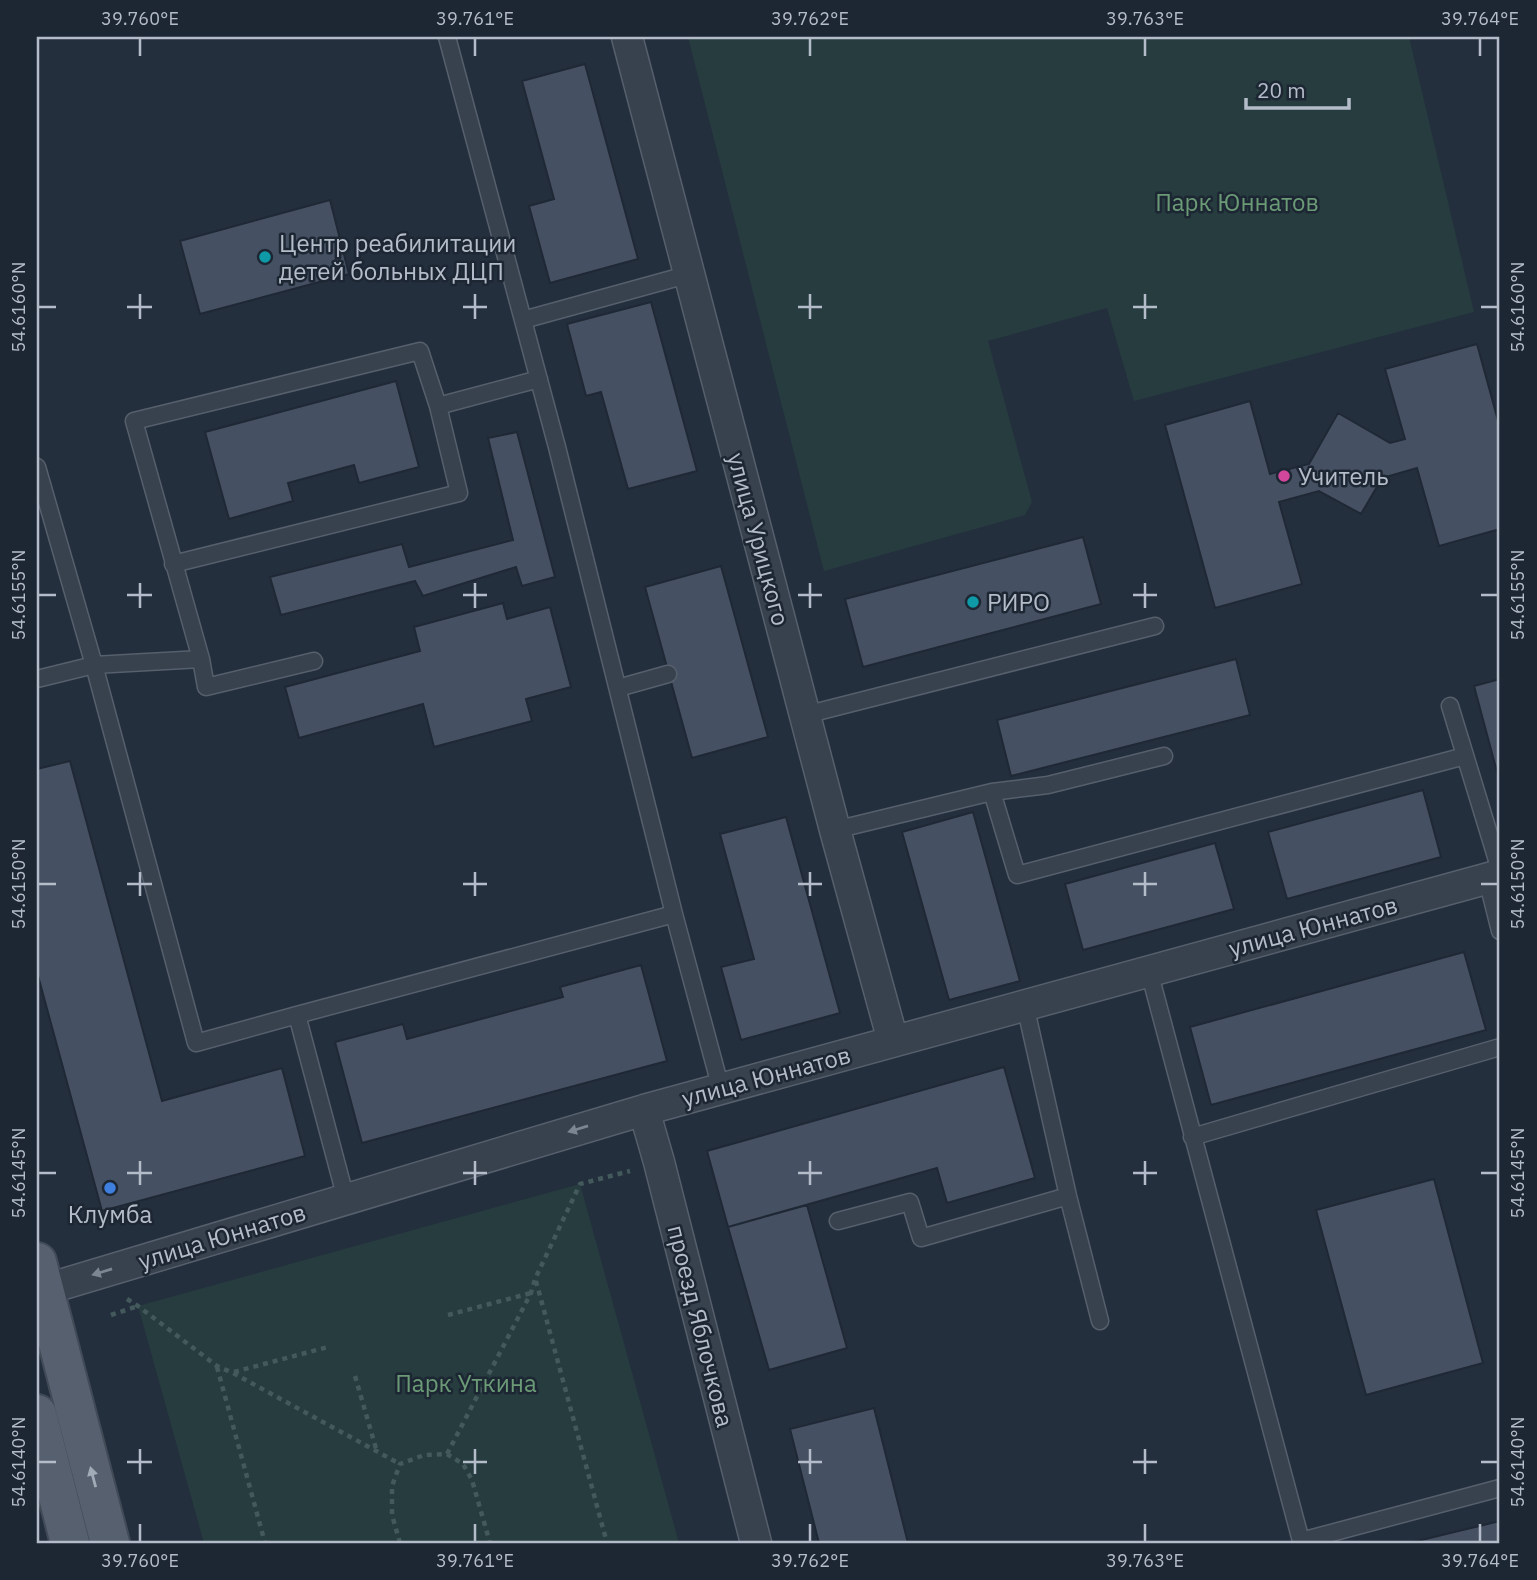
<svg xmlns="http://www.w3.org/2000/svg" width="1537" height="1580" font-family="'IBM Plex Sans',sans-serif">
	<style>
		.green { fill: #263c3f }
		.building { fill: #455162; stroke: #1f2835; stroke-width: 2 }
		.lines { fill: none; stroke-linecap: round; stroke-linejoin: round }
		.service-casing { stroke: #565f6c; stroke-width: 19 }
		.minor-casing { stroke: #565f6c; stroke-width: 33 }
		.primary-casing { stroke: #414a57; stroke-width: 42 }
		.path { stroke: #44595c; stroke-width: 4.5; stroke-dasharray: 5 5; stroke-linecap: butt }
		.service { stroke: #38414e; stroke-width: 16 }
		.minor { stroke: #38414e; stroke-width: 30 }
		.primary { stroke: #56606e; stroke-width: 38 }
		.oneway { fill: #7c8592 }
		.oneway2 { fill: #a1aab7 }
		.ticks { fill: none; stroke: #b4bcc9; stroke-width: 2.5 }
		.culture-dot { fill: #0f9aa8; stroke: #1d2633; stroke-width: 2.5 }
		.hotel-dot { fill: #d1479c; stroke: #1d2633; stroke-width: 2.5 }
		.shop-dot { fill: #3f7fe0; stroke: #1d2633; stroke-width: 2.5 }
		.labels { text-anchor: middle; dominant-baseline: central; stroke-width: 5; stroke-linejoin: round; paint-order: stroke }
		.park-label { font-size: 24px; fill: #6b9a76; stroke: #1d2633 }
		.poi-label { font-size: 24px; fill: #b4bcc9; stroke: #1d2633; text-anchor: start }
		.street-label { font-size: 24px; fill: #b4bcc9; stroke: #1d2633 }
		.neatline { fill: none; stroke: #b4bcc9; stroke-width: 2.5 }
		.ticks-label { font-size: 18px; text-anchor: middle; fill: #b4bcc9 }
	</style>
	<rect width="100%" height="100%" fill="#242f3e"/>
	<path class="green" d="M688 37H1409L1474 312 1134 401 1107 308 988 341 1032 502 1025 515 824 571Z
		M580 1184 679 1543H204L138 1306Z"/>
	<path class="building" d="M585 64 638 259 550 283 529 206 554 199 522 81Z
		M330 200 349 274 200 314 180 241Z
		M651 302 697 471 628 489 601 392 586 396 567 324Z
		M1477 344 1500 428V529L1439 546 1417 468 1382 478 1361 514 1319 491 1279 502 1302 584 1215 608 1165 425 1250 401 1270 474 1309 464 1338 413 1390 443 1405 439 1385 369Z
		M396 381 419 467 359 483 354 465 288 483 293 501 229 519 205 432Z
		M517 432 555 577 522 586 516 567 423 596 415 581 281 615 270 577 402 544 409 567 513 540 488 438Z
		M1083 537 1101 604 863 667 845 599Z
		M721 566 768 737 692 758 645 587Z
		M503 603 507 619 550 607 571 687 526 699 532 721 434 747 423 704 299 738 285 687 420 651 414 627Z
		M1236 659 1250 715 1011 776 997 720Z
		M1500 679V783L1474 686Z
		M70 761 162 1101 282 1068 305 1156 102 1211 37 972V769Z
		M1423 790 1441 857 1287 899 1268 832Z
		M973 812 1020 981 949 1000 902 832Z
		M786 817 840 1013 741 1040 721 967 754 959 720 834Z
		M1215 843 1234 909 1083 950 1065 884Z
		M1464 952 1486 1030 1211 1105 1190 1027Z
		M641 965 667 1061 362 1143 335 1042 403 1024 407 1039 563 997 560 987Z
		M1004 1067 1035 1178 947 1203 937 1168 728 1227 707 1151Z
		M1434 1179 1483 1363 1366 1395 1316 1210Z
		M807 1205 847 1348 769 1370 728 1227Z
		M874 1408 908 1543H819L790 1429Z
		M1500 1521V1543H1409Z"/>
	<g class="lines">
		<g class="service-casing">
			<path id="service" d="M447 37 557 447 674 914 721 1089
				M523 320 690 274
				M37 467 94 665 196 1043 297 1015 346 1199
				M173 564 459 493 438 406
				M201 659 206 687 314 661
				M37 679 94 665 201 659 134 421 420 351 438 406 539 379
				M618 688 668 674
				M1450 706 1500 870
				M805 715 1155 626
				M992 792 1048 785 1164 756
				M835 830 992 792 1017 875 1465 756
				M1487 879 1500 931
				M1149 971 1301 1541 1500 1488
				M297 1015 674 914
				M1192 1137 1500 1047
				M1068 1196 1100 1321
				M838 1221 910 1202 921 1238 1068 1196 1025 1005"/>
		</g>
		<g class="minor-casing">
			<path id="minor" d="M627 37 835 830 893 1041
				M644 1110 659 1162 756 1543
				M37 1292 644 1110 1500 875"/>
		</g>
		<g class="primary-casing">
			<path id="primary" d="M37 1262 110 1543
				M37 1414 70 1543"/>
		</g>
		<path class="path" d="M536 1281 607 1543
			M127 1299 138 1306 217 1366 233 1373 400 1464
			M111 1315 138 1306
			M448 1315 531 1293
			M217 1367 265 1543
			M234 1372 328 1347
			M355 1376 377 1452
			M447 1454 531 1293 535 1279 580 1184 630 1171
			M400 1543 392 1515V1486L400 1464 424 1455 447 1454 463 1464 472 1480 490 1543"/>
		<use href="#service" class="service"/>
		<use href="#minor" class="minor"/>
		<use href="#primary" class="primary"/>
	</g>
	<defs><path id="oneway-solid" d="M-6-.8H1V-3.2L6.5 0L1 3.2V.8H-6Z" transform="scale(1.75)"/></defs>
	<g class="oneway">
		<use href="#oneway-solid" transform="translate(578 1129) rotate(163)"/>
		<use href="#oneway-solid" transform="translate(102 1272) rotate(163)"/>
	</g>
	<use class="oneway2" href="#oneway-solid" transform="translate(93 1477) rotate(-105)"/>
	<path class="ticks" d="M140 38V56M475 38V56M810 38V56M1145 38V56M1480 38V56M140 294V319M475 294V319M810 294V319M1145 294V319M38 307H56M127 307H152M463 307H487M798 307H822M1133 307H1157M1481 307H1498M140 583V608M475 583V608M810 583V608M1145 583V608M38 595H56M127 595H152M463 595H487M798 595H822M1133 595H1157M1481 595H1498M140 872V896M475 872V896M810 872V896M1145 872V896M38 884H56M127 884H152M463 884H487M798 884H822M1133 884H1157M1481 884H1498M140 1161V1185M475 1161V1185M810 1161V1185M1145 1161V1185M38 1173H56M127 1173H152M463 1173H487M798 1173H822M1133 1173H1157M1481 1173H1498M140 1449V1474M475 1449V1474M810 1449V1474M1145 1449V1474M38 1462H56M127 1462H152M463 1462H487M798 1462H822M1133 1462H1157M1481 1462H1498M140 1524V1542M475 1524V1542M810 1524V1542M1145 1524V1542M1480 1524V1542"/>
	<g class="culture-dot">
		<circle cx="265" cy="257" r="7"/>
		<circle cx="973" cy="602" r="7"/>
	</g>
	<circle class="hotel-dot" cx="1284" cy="476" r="7"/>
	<circle class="shop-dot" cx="110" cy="1188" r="7"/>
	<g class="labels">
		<g class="park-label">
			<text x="1237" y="202">Парк Юннатов</text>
			<text x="466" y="1383">Парк Уткина</text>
		</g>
		<g class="poi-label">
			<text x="279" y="243">Центр реабилитации<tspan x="279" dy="28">детей больных ДЦП</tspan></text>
			<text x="1298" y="476">Учитель</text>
			<text x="987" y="602">РИРО</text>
			<text x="110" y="1214" text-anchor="middle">Клумба</text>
		</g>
		<g class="street-label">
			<text transform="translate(759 539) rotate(75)">улица Урицкого</text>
			<text transform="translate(1313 926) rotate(-15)">улица Юннатов</text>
			<text transform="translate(766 1076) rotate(-15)">улица Юннатов</text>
			<text transform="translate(222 1236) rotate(-17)">улица Юннатов</text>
			<text transform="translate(701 1326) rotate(76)">проезд Яблочкова</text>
		</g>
	</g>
	<rect width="1537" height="1580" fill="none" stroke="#1d2633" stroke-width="77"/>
	<path d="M1246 98v10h103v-10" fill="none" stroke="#b4bcc9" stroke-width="3.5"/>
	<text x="1257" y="98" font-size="21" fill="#b4bcc9" stroke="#1d2633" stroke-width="5" paint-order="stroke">20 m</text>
	<rect x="38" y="38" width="1460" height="1504" class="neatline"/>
	<g class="ticks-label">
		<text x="140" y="25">39.760°E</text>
		<text x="475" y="25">39.761°E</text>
		<text x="810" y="25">39.762°E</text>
		<text x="1145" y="25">39.763°E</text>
		<text x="1480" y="25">39.764°E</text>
		<text transform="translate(19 307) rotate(-90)" y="6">54.6160°N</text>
		<text transform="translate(1518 307) rotate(-90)" y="6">54.6160°N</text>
		<text transform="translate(19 595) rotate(-90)" y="6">54.6155°N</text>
		<text transform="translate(1518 595) rotate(-90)" y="6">54.6155°N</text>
		<text transform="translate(19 884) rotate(-90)" y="6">54.6150°N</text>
		<text transform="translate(1518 884) rotate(-90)" y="6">54.6150°N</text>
		<text transform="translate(19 1173) rotate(-90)" y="6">54.6145°N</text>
		<text transform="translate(1518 1173) rotate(-90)" y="6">54.6145°N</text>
		<text transform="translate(19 1462) rotate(-90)" y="6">54.6140°N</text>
		<text transform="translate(1518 1462) rotate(-90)" y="6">54.6140°N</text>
		<text x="140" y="1567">39.760°E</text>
		<text x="475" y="1567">39.761°E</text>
		<text x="810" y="1567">39.762°E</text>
		<text x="1145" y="1567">39.763°E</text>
		<text x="1480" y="1567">39.764°E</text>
	</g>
</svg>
